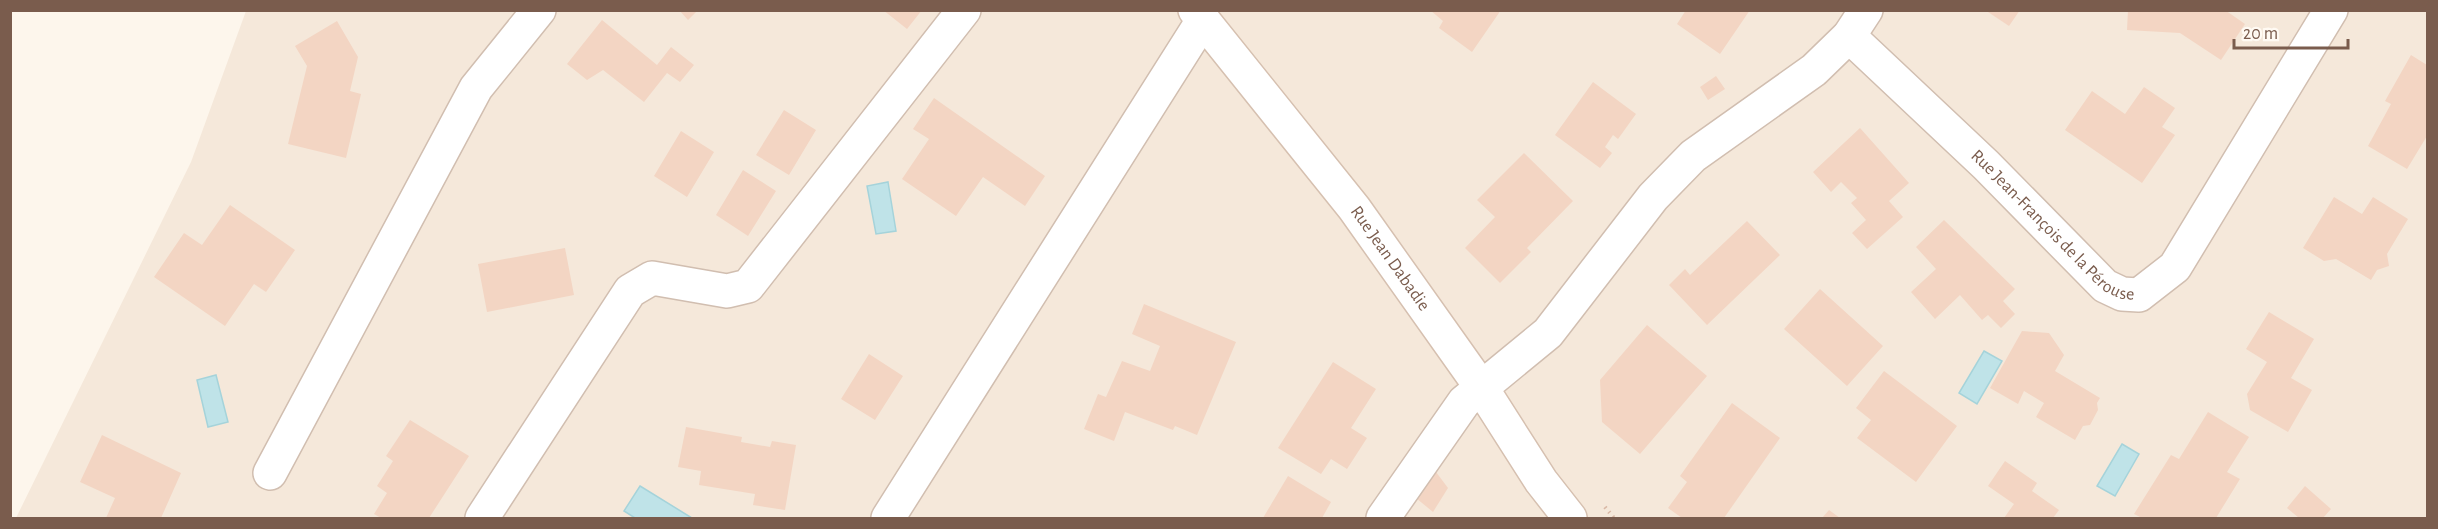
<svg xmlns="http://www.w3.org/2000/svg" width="2438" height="529" font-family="'Alegreya Sans',sans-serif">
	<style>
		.residential { fill: #f5e8da }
		.water { fill: #bfe3e8; stroke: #a5d3da; stroke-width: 1.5 }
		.building { fill: #f3d5c3 }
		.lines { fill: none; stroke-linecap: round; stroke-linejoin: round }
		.street-casing { stroke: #d1beb0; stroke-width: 36 }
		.secondary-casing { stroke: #d6c0b0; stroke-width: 36 }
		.path { stroke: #d9b8a5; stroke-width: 4; stroke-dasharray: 1.5 4.5; stroke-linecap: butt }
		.street { stroke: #fff; stroke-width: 33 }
		.secondary { stroke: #fff; stroke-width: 33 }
		.labels { text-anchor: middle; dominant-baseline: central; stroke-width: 5; stroke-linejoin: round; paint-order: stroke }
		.street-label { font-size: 18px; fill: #7a5c4d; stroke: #fffaf3 }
	</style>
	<rect width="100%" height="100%" fill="#fdf6ec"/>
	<path class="residential" d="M246 11H2427V518H16L191 162Z"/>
	<path class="water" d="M888 182 896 231 876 234 867 186Z
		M1984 351 2002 361 1977 404 1959 393Z
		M216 375 228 422 208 427 197 380Z
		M2122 444 2139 454 2115 496 2097 486Z
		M640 486 692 518H635L624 511Z"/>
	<path class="building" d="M679 10H698L688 20Z
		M883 10H922L907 29Z
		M1430 10H1501L1472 52 1439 28 1443 21Z
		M1686 10H1750L1720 54 1677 24Z
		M1985 10H2020L2009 26Z
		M2128 10H2225L2245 24 2221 60 2180 33 2127 30Z
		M602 20 657 65 671 47 694 65 680 82 667 73 644 102 603 70 587 80 567 64Z
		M337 21 358 57 350 91 361 94 346 158 288 144 307 66 295 46Z
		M2411 55 2427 65V136L2407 169 2368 146 2391 104 2385 101Z
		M1716 76 1725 89 1708 100 1700 87Z
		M1593 82 1636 114 1618 139 1613 135 1605 147 1612 153 1600 168 1555 135Z
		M2144 87 2175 108 2162 127 2175 135 2142 183 2065 130 2092 91 2125 114Z
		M934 98 1045 176 1025 206 983 177 956 216 902 179 929 139 913 129Z
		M784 110 816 130 789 175 756 155Z
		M1860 128 1909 183 1889 201 1903 217 1867 249 1852 233 1866 220 1851 203 1857 198 1841 182 1831 192 1813 172Z
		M681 131 714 152 687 197 654 176Z
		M1524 153 1573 201 1527 248 1531 252 1500 283 1465 248 1495 217 1477 200Z
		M743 170 776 191 748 236 716 215Z
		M2334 197 2362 214 2373 197 2408 219 2387 254 2389 266 2377 270 2371 280 2336 259 2324 261 2303 248Z
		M230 205 295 250 266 292 254 284 225 326 154 277 184 233 202 245Z
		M1944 220 2015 289 2003 301 2015 314 2001 328 1988 315 1982 320 1960 295 1935 319 1911 292 1936 269 1916 247Z
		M1747 221 1780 255 1707 325 1669 285 1685 269 1690 275Z
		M565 248 574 295 487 312 478 264Z
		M1820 289 1883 346 1847 386 1784 329Z
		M1144 304 1236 342 1197 435 1175 426 1173 430 1125 412 1114 441 1084 429 1098 394 1106 397 1122 361 1150 371 1160 346 1132 334Z
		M2269 312 2314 339 2291 378 2312 390 2288 432 2250 410 2247 394 2267 362 2246 349Z
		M1647 325 1707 376 1640 454 1602 422 1600 380Z
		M2022 331 2049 333 2064 355 2055 371 2100 398 2097 403 2098 410 2090 425 2083 426 2075 440 2036 417 2044 403 2024 391 2018 404 1990 388Z
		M869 354 903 376 875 420 841 399Z
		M1333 362 1376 389 1351 428 1367 438 1347 469 1331 459 1321 474 1278 448Z
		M1884 371 1957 426 1916 482 1857 438 1871 420 1856 408Z
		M1732 403 1780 438 1724 518H1682L1668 508 1687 482 1680 476Z
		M2208 412 2249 437 2227 472 2240 479 2216 518H2142L2134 514 2171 455 2179 459Z
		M410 420 469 456 429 518H381L374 514 387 493 377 486 393 461 386 456Z
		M686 427 742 437 741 442 770 447 772 441 796 445 785 510 753 505 755 494 699 485 701 471 678 467Z
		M102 435 181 473 161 518H106L115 498 80 482Z
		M2005 461 2037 483 2032 491 2059 510 2053 518H2004L2014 504 1988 486Z
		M1436 472 1448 488 1433 512 1416 498Z
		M1288 476 1331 502 1322 518H1263Z
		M2305 486 2331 509 2323 518H2299L2287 508Z
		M1829 510 1840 518H1822Z"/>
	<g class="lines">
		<g class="street-casing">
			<g id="street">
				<path id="s1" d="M1849 36 1986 165 2105 286 2122 294 2139 295 2175 267 2331 10"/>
				<path d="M270 473 476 88 539 10"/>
				<path d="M482 518 630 291 652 278 727 291 748 286 964 10"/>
				<path d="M888 518 1203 20"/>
				<path d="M1383 518 1464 402 1548 333 1653 197 1693 156 1814 70 1849 36 1866 10"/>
			</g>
		</g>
		<g class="secondary-casing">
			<g id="secondary">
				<path id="s2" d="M1195 10 1354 208 1481 387 1541 481 1570 518"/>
			</g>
		</g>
		<path class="path" d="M1605 507 1614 518"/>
		<use href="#street" class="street"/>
		<use href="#secondary" class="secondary"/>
	</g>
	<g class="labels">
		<g class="street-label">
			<text stroke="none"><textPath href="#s1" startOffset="280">Rue Jean-François de la Pérouse</textPath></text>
			<text stroke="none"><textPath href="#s2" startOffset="316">Rue Jean Dabadie</textPath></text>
		</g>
	</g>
	<rect width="2438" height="529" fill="none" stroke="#7a5c4d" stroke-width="24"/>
	<path d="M2234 39v9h114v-9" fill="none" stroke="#7a5c4d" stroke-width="3"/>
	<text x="2243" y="39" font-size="18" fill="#7a5c4d" stroke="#fffaf3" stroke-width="4.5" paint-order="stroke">20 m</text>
</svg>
